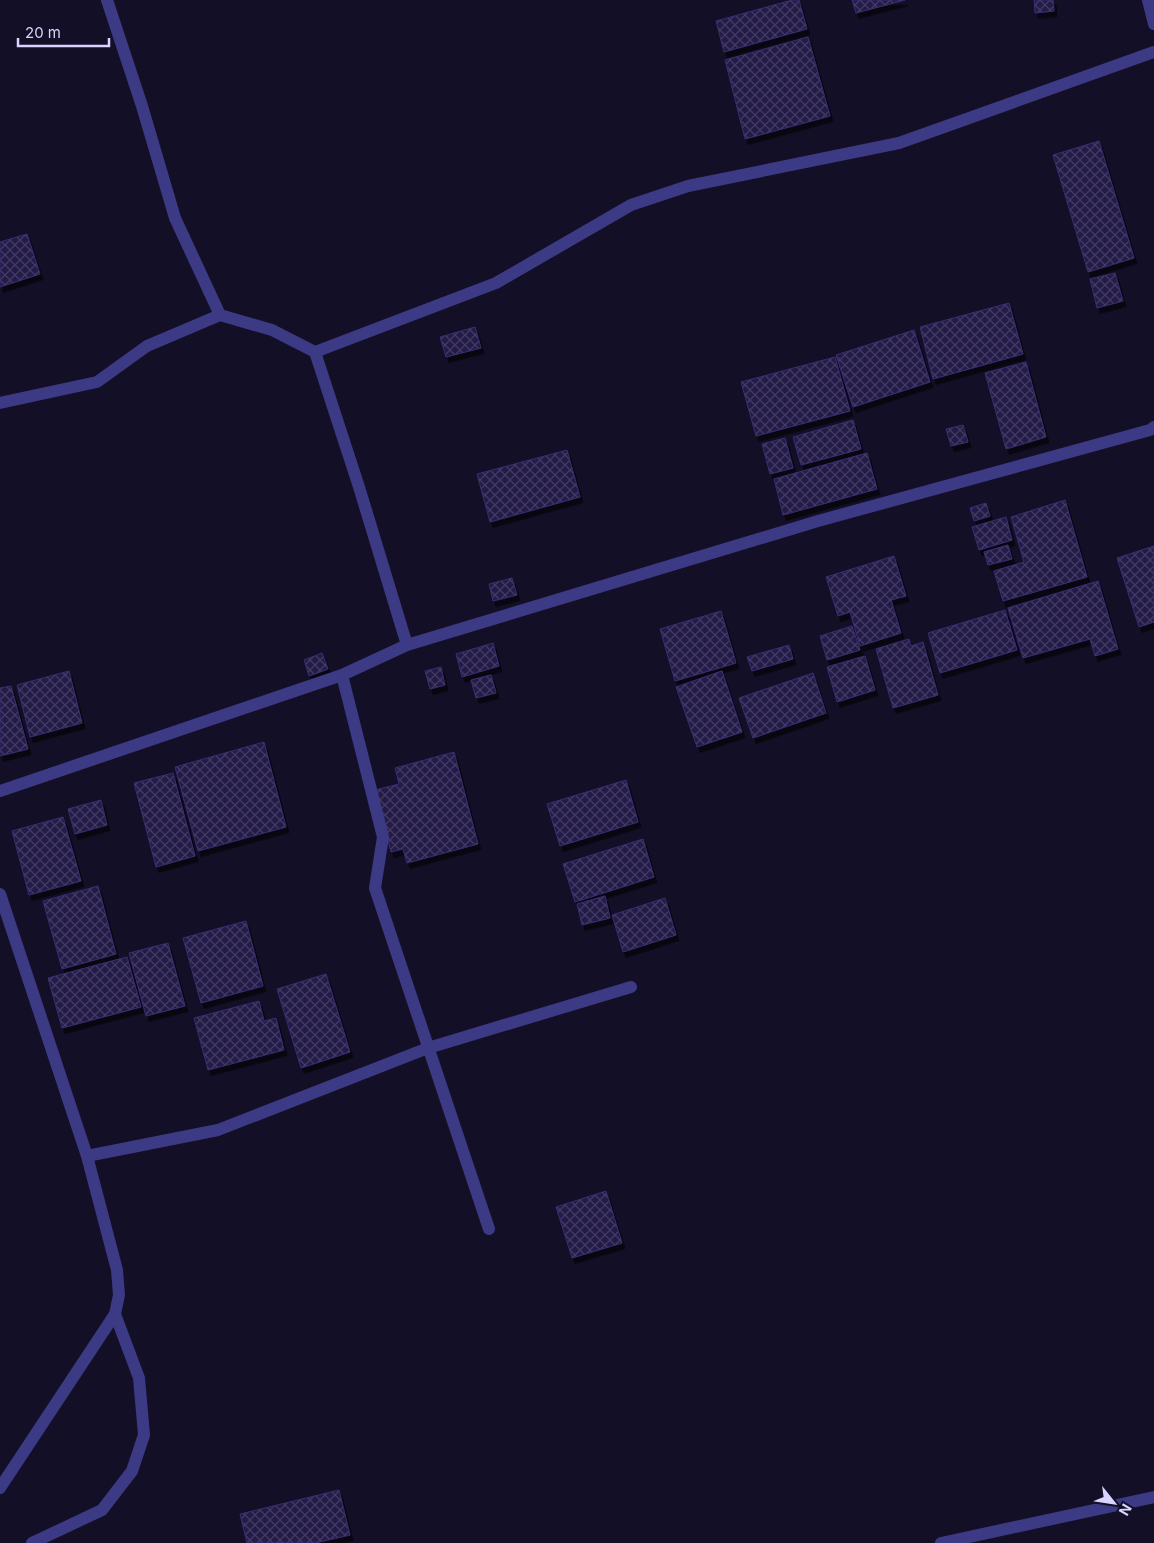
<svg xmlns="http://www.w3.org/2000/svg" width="1154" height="1543" font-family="Inter,sans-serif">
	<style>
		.building { fill: url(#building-cross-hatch); stroke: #3b2d73; filter: url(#shadow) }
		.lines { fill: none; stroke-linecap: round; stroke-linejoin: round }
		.street { stroke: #3d3a85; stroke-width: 12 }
	</style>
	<defs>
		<pattern id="building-cross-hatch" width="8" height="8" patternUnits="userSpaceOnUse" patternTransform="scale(1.25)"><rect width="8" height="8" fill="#241b47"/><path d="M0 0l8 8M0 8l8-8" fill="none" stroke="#433b63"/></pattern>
		<filter id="shadow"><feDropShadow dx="3" dy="5.5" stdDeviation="0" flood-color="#0009"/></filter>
	</defs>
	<rect width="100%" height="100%" fill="#130f26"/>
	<path class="building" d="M792 0H799L807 29 724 52 716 21Z
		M852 0H905L856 13Z
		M1034 0H1053L1054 11 1035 13Z
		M808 37 830 116 745 139 725 60Z
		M1099 141 1134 258 1088 272 1053 155Z
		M27 234 40 274 0 287V242Z
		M1115 273 1123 301 1097 308 1090 279Z
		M1009 303 1023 354 933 379 920 327Z
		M475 327 481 348 446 357 440 337Z
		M914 330 930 382 853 407 836 355Z
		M835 357 850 411 756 436 741 382Z
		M1026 362 1046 437 1006 449 985 373Z
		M853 420 861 449 801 465 793 437Z
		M963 425 968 442 951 446 946 429Z
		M785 438 793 468 770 474 762 444Z
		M567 450 580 497 490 522 477 474Z
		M867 453 877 489 783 515 774 479Z
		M1065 500 1087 577 1003 601 994 571 1024 562 1011 517Z
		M986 503 990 516 974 521 970 508Z
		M1006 517 1012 540 979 550 972 527Z
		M1008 545 1012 559 988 565 984 552Z
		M1154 546V622L1139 627 1117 558Z
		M894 556 906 596 891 600 901 633 860 646 850 612 838 616 826 577Z
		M512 578 517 595 493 601 489 584Z
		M1098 581 1118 649 1095 656 1090 639 1023 658 1008 608Z
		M1005 610 1017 650 940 673 928 633Z
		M721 611 736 663 675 681 660 629Z
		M852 626 860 650 827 660 820 636Z
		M909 639 911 646 923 642 938 695 893 708 876 649Z
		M493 643 499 666 462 677 456 654Z
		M789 645 793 659 752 671 747 657Z
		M322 653 328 669 309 676 304 660Z
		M865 656 875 690 837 702 827 667Z
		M441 667 445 685 430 689 425 671Z
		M69 671 82 723 30 737 17 685Z
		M722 671 742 732 697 747 676 687Z
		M813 673 826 713 753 738 739 698Z
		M491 675 496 693 476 698 471 680Z
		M11 686 28 749 0 756V688Z
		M264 742 286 827 198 851 175 767Z
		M454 752 478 844 407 863 403 849 391 852 375 790 399 784 395 768Z
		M173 773 195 856 156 867 134 783Z
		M626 780 638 822 560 846 547 804Z
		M101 800 107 825 75 834 68 809Z
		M63 817 81 881 29 895 12 831Z
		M643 839 654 877 575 902 563 864Z
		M98 886 116 954 62 969 43 901Z
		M605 896 610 918 582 925 577 904Z
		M665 898 676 935 623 952 612 915Z
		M246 921 263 986 201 1003 183 938Z
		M168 943 185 1006 146 1016 129 953Z
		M127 957 141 1007 62 1028 48 978Z
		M326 974 350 1052 301 1068 277 989Z
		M259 1001 264 1021 276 1018 284 1050 208 1070 194 1018Z
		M606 1191 622 1243 572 1258 556 1207Z
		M339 1490 350 1535 315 1543H247L240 1514Z"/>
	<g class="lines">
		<path class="street" d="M1148 0 1154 24
			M220 315 272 330 315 352 359 487 407 645 818 521 1150 430 1154 427
			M315 352 496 283 631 205 688 186 899 143 1154 52
			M0 403 97 382 147 346 220 315 175 218 142 106 107 0
			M342 675 383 837 375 888 489 1229
			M0 791 342 675 407 645
			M0 894 87 1156 117 1270 119 1295 115 1314 0 1488
			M87 1156 218 1130 428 1048 631 987
			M32 1543 102 1510 132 1471 144 1435 139 1378 115 1314
			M941 1543 1154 1497"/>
	</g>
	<g transform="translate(1114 1503) rotate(120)" stroke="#130f26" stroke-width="4" paint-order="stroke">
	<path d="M0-4L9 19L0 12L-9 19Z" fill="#d9d4ff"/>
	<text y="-8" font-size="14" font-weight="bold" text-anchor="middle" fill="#d9d4ff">N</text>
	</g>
	<path d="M18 38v8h91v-8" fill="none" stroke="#d9d4ff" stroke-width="2.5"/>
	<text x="25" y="38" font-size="15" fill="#d9d4ff" stroke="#130f26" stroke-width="4" paint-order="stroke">20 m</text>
</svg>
